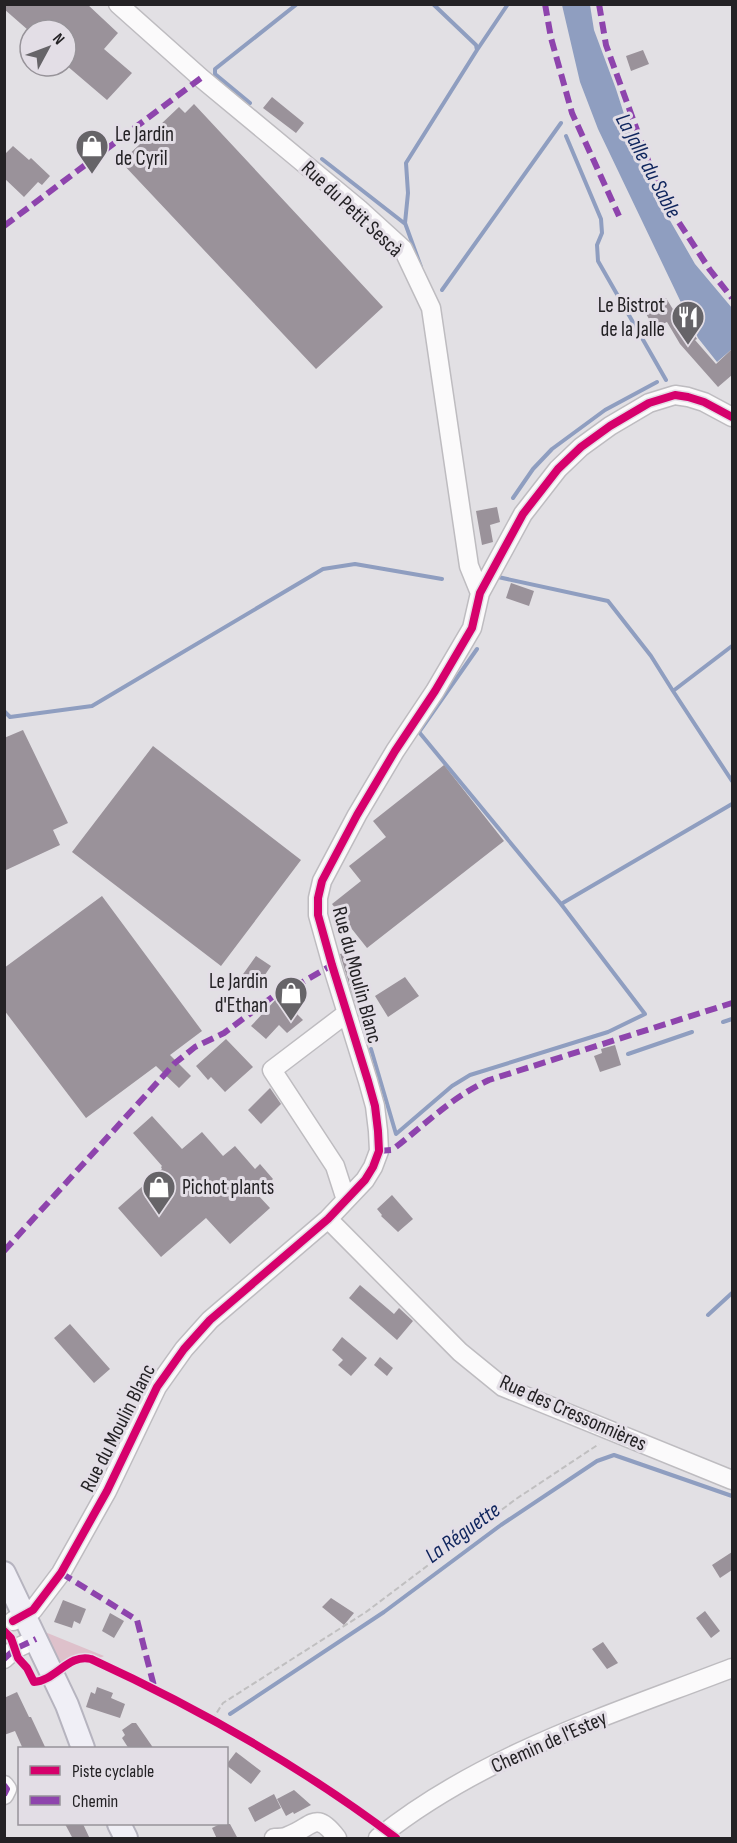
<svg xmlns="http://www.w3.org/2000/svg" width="737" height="1843" font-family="'Sofia Sans Condensed',sans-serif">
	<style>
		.green { fill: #dec1cb }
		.water { fill: #8f9ec0 }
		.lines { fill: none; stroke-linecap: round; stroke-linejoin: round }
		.stream { stroke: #8f9ec0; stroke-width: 4 }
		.building { fill: #9a929a }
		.minor-casing { stroke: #bebcc0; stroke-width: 21 }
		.major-casing { stroke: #b6b4bf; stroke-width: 26 }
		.path { stroke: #c0bfc0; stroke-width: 2; stroke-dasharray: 6 3; stroke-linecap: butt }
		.minor { stroke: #fbfafb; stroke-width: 18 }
		.major { stroke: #f0eff6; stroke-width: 22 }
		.quiet { stroke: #8e44ad; stroke-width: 6; stroke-dasharray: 12 6; stroke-linecap: butt }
		.cycleway-casing { stroke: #e3dee6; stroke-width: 11 }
		.cycleway { stroke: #d6006c; stroke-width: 8 }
		.labels { text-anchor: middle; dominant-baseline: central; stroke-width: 6; stroke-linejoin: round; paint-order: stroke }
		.poi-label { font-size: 21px; fill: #242225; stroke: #e3dee6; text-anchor: start }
		.street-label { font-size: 21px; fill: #242225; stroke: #e3dee6 }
		.water-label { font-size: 22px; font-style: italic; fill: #0f255d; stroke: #e3dee6 }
	</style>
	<rect width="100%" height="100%" fill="#e2e0e4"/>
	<path class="green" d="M40 1630 104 1656 98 1659 80 1654 59 1664Z"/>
	<path class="water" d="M562 5H590L594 30 616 89 633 142 653 191 695 264 732 308V349L717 362 698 338 598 129 580 82Z"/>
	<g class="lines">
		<path class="stream" d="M477 50 508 4
			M250 103 215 74V69L297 4
			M566 136 601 219 602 233 597 245 598 261 666 380
			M322 159 404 223
			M421 267 405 223 408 193 406 163 477 50 476 45 433 4
			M442 290 561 123
			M513 498 533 469 552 449 605 410 657 382
			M498 577 608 601 651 656 673 691
			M732 646 673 691 732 781
			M477 649 419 732 561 904
			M4 711 10 717 92 706 323 569 355 564 442 579
			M723 1022 732 1019
			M371 1049 396 1134 452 1086 470 1075 608 1032 645 1014 561 904 732 804
			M628 1054 692 1032
			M708 1315 732 1293
			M230 1714 384 1612 501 1525 597 1461 614 1455 732 1496"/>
	</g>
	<path class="building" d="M4 4H87L118 33 104 49 132 73 107 100 66 65V30H28L4 9Z
		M643 50 649 64 631 71 626 56Z
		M272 97 304 123 296 133 263 108Z
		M194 104 383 307 316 369 121 162 179 107 185 113Z
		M13 146 29 160 31 158 50 176 42 185 38 182 24 197 4 178V155Z
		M666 298 684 327 688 325 697 339 695 340 716 364 732 349V375L718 387 680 344 667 322 654 328 644 310Z
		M497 507 500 522 490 525 493 542 482 545 476 511Z
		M511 583 534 591 529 606 506 598Z
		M23 730 68 823 53 830 60 845 4 871V738Z
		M153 746 301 860 221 966 72 852Z
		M444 765 504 841 367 948 332 904 361 881 349 866 386 837 373 821Z
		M102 896 202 1031 170 1055 191 1076 179 1088 156 1066 86 1118 4 1010V968Z
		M346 952 356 973H357L365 1000 355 1003 340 954Z
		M256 956 271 966 256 988 241 977Z
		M405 977 419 996 388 1017 375 996Z
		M279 996 303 1020 287 1033 279 1025 266 1039 251 1026Z
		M226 1039 253 1067 225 1092 211 1077 208 1080 196 1066Z
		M615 1045 621 1065 600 1072 594 1056 602 1053 601 1049Z
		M270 1088 281 1104 261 1124 248 1110Z
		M152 1116 182 1149 202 1132 223 1156 235 1146 255 1169 260 1164 273 1179 257 1194 270 1208 230 1244 206 1218 161 1257 118 1208 162 1169 161 1167 162 1166 133 1133Z
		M392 1195 413 1219 398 1232 381 1216 382 1215 377 1209Z
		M360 1285 394 1314 399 1308 413 1321 397 1340 349 1298Z
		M70 1324 110 1369 94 1383 54 1338Z
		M342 1337 367 1358 351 1376 338 1365 343 1360 332 1350Z
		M380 1357 393 1368 387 1376 374 1365Z
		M732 1552V1570L720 1578 712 1565Z
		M331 1598 354 1613 344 1625 322 1607Z
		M63 1600 86 1609 80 1624 74 1621 72 1628 54 1622Z
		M705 1611 720 1631 711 1638 696 1618Z
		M110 1613 124 1621 114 1638 102 1631Z
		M603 1642 618 1663 607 1669 592 1649Z
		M97 1687 113 1693 111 1698 125 1704 120 1718 86 1707 91 1692 95 1694Z
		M17 1692 29 1717H31L46 1749H23L15 1731 4 1735V1698Z
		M132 1723H136L154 1749H129L122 1738 125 1735 122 1730Z
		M236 1752 261 1771 251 1784 226 1765Z
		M294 1790 311 1805 294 1814 293 1812 286 1816 277 1799Z
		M274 1794 281 1808 255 1822 248 1808Z
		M65 1824H83L90 1839H73Z
		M220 1824H230L238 1839H217L212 1828Z"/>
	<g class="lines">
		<g class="minor-casing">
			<path id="minor" d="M118 4 201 78 359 209 403 249 431 308 469 566 480 593
				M346 1200 335 1166 272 1070 347 1013
				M328 1219 460 1352 503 1387 732 1480
				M13 1621 33 1610 61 1573 107 1491 157 1387 184 1349 210 1320 328 1219 365 1180 373 1167 379 1151 378 1131 375 1106 368 1081 332 965 318 915V898L322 881 357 815 395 751 435 691 472 628 480 593 523 514 558 469 581 447 610 426 649 403 675 395 688 397 704 402 732 417
				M4 1659 15 1649 36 1639
				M4 1785 7 1789 4 1795
				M274 1838C278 1838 284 1838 288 1836 313 1827 315 1809 337 1838
				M378 1838C481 1755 610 1715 732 1668"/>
		</g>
		<g class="major-casing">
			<path id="major" d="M4 1573 67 1705 83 1748
				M119 1824 126 1838"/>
		</g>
		<path class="path" d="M212 1720 223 1703 366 1612 516 1499 599 1444"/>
		<use href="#minor" class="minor"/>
		<use href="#major" class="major"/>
		<path class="quiet" d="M545 4 551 38 572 113 619 216
			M599 4 606 45 653 174 678 221 710 270 732 298
			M4 226 201 78
			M379 1151 392 1150C425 1125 450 1098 489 1080L732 1003
			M4 1251 175 1063 195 1047 224 1033 275 995 289 990 332 965
			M61 1573 137 1620 155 1690
			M4 1659 15 1649 36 1639
			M4 1785 7 1789 4 1795"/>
		<g class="cycleway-casing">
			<path id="cycleway" d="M13 1621 33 1610 61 1573 107 1491 157 1387 184 1349 210 1320 328 1219 365 1180 373 1167 379 1151 378 1131 375 1106 368 1081 332 965 318 915V898L322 881 357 815 395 751 435 691 472 628 480 593 523 514 558 469 581 447 610 426 649 403 675 395 688 397 704 402 732 417
				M4 1631 11 1638 18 1658 27 1668 34 1682C55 1681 69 1653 91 1659 198 1708 302 1767 396 1838"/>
		</g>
		<use href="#cycleway" class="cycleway"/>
	</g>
	<defs>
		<g id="shop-pin" transform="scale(1.725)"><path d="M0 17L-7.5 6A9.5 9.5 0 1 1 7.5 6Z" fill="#666468" stroke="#e3dee6"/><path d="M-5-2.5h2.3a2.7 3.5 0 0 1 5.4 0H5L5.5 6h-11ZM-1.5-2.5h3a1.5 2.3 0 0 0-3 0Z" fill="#fff"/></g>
		<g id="restaurant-pin" transform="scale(1.725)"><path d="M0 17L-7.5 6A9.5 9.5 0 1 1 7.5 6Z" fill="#666468" stroke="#e3dee6"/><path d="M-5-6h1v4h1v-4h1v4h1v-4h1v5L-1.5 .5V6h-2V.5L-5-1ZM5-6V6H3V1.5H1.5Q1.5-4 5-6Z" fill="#fff"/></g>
	</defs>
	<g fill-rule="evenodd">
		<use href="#shop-pin" x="92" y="146"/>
		<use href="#restaurant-pin" x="688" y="317"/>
		<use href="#shop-pin" x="291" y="993"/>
		<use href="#shop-pin" x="159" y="1187"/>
	</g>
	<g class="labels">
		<g class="poi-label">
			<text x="115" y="134">Le Jardin<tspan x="115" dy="24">de Cyril</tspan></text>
			<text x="665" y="305" text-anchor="end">Le Bistrot<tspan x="665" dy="24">de la Jalle</tspan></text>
			<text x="268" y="981" text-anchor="end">Le Jardin<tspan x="268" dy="24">d'Ethan</tspan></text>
			<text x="182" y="1187">Pichot plants</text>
		</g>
		<g class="street-label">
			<text transform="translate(352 209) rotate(43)">Rue du Petit Sescà</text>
			<text transform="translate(357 975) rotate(75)">Rue du Moulin Blanc</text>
			<text transform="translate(573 1413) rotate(24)">Rue des Cressonnières</text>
			<text transform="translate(118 1428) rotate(-63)">Rue du Moulin Blanc</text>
			<text transform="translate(549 1742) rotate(-24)">Chemin de l'Estey</text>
		</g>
		<g class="water-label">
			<text transform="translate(648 166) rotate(62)">La Jalle du Sable</text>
			<text transform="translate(463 1533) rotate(-36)">La Réguette</text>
		</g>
	</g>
	<rect width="737" height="1843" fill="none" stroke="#242225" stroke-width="12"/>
	<rect x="18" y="1747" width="210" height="78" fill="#e3dee6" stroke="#979399" stroke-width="1.5"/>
	<rect x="30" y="1766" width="30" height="9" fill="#d6006c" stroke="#979399" stroke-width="1.5"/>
	<text x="72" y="1777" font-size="18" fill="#242225">Piste cyclable</text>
	<rect x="30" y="1796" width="30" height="9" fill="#8e44ad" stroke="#979399" stroke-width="1.5"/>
	<text x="72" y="1807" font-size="18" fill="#242225">Chemin</text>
	<g transform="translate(48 48) rotate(49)"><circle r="28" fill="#e3dee6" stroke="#979399" stroke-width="1.5"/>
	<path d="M0-4.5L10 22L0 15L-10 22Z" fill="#666468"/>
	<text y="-9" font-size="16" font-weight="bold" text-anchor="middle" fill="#242225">N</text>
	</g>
</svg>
